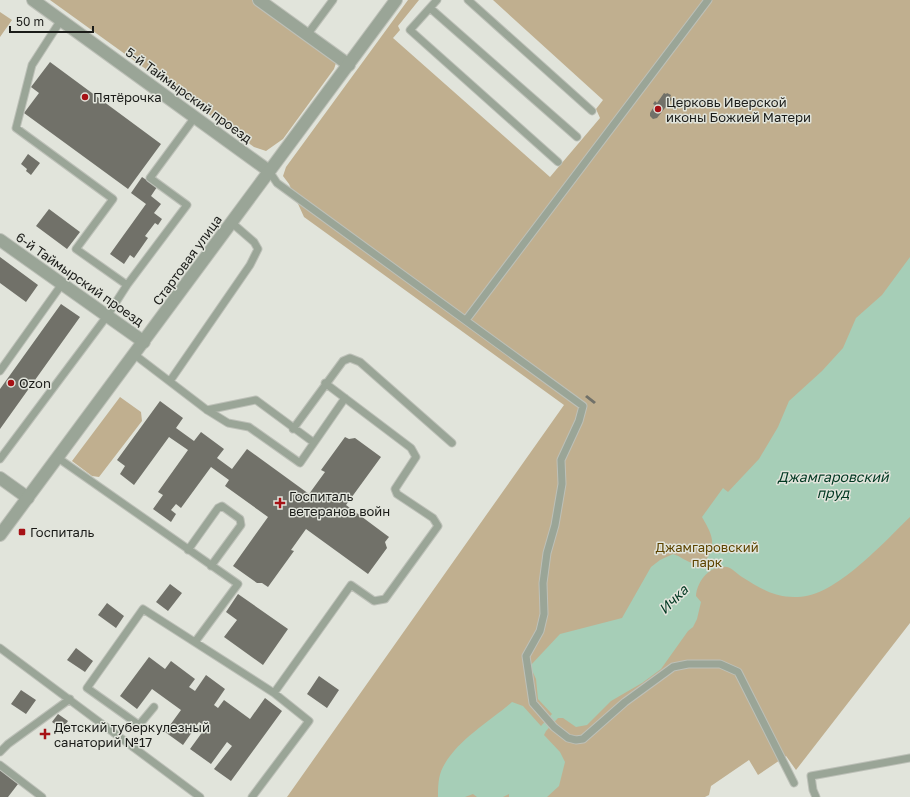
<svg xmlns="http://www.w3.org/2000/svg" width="910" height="797" font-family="'Golos Text',sans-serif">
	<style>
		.green { fill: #c0af8f }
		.water { fill: #a6ceb7 }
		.building { fill: #717169 }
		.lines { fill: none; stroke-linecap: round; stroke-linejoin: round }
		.service-casing { stroke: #bdc0b8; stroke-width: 9 }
		.minor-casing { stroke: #bdc0b8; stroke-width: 14 }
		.tertiary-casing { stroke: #bdc0b8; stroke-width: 14 }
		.service { stroke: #9aa597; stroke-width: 7 }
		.minor { stroke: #9aa597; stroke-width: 12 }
		.tertiary { stroke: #9aa597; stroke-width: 12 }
		.poi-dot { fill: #a61115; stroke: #e1e4db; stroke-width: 1.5 }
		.labels { text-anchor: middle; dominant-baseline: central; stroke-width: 3; stroke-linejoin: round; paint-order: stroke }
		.street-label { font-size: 13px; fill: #1b1c19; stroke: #e1e4db }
		.poi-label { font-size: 13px; fill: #1b1c19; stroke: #e1e4db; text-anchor: start }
		.park-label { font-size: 13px; fill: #5d4400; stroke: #e1e4db }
		.water-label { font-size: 14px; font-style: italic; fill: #023822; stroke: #e1e4db }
	</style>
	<rect width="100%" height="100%" fill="#e1e4db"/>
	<path class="green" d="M50 0H253L333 59 336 63 334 69 283 139 266 151 254 147Z
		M408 0H419L398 26 400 30 393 38 550 177 600 118 596 109 603 100 493 0H910V623L796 770 786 756 758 775 749 760 711 786 709 795 705 797H287L564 405 304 217 289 184 283 176 286 167Z
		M0 12 12 20 0 37Z
		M120 397 141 412 142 421 99 477 92 476 72 461Z"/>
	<path class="water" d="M910 257V517C885 541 835 597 798 597 775 598 761 589 742 577 737 574 732 568 727 567 710 564 697 581 696 596L701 602 697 619 693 627 688 631 661 669 642 683 611 701 587 725 576 727 563 718H558L546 731 544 735 560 752 565 762 559 786 547 797H509V794L503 797H477L473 794 465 797H438C438 788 438 776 443 767 457 740 489 722 512 702L523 706 541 726 552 714 538 699 536 679 530 666 560 634 622 618 651 567 660 560 673 554C680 556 687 562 693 563 707 566 713 551 712 540 711 532 706 524 702 517L723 488 728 492 759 459 778 427 789 401 822 371 843 348 856 318 882 295Z"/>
	<path class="building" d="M50 62 161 144 128 189 24 113 39 93 31 87Z
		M664 93 666 94 667 93 671 95 670 97 672 99 657 118 653 119 650 116V113L655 105 653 104 655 101 657 103Z
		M28 154 40 163 31 175 26 171 27 169 21 164Z
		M142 177 157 187 151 196 161 204 154 213 162 219 158 225 155 223 145 236 148 238 134 258 130 255 124 264 110 254 146 204 131 193Z
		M49 209 80 232 67 249 36 226Z
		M0 257 38 285 26 302 0 283Z
		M61 304 80 317 0 429V389Z
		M587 395 596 402 594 404 585 397Z
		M160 401 183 418 176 428 194 441 201 432 224 449 217 458 232 469 247 449 309 494 325 472 321 470 345 437 349 439 355 438 381 457 346 505 389 537 385 542 387 548 368 574 306 529 291 550 294 551 268 587 262 583H257L233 566 268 517 225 486 229 480 211 467 181 508 176 504 171 510 176 514 171 522 153 509 163 495 158 492 188 450 169 437 134 485 120 474 125 466 117 460Z
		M170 584 182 593 168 611 156 602Z
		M238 594 288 629 263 665 224 637 237 620 226 612Z
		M107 603 124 616 116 628 98 615Z
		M76 648 93 661 85 672 67 660Z
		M149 657 165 669 171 661 195 679 189 687 195 691 206 675 225 689 214 705 218 708 224 700 250 719 265 698 282 711 231 781 214 769 232 746 227 742 211 764 190 749 206 727 199 722 183 745 165 732 181 710 152 689 137 709 120 696Z
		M319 676 339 690 327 708 307 694Z
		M21 690 36 700 26 714 11 704Z
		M58 714 68 721 62 729 52 722Z
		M0 770 18 784 8 797H0Z"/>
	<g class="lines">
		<g class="service-casing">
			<path id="service" d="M437 0 410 30 558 162
				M468 0 592 111
				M430 8 577 137
				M307 35 333 0
				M269 171 277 183 583 406 579 421 561 460 562 484 555 525 547 553 543 583 544 614 540 631 526 656 533 703 554 727 568 738 576 740 583 739 625 702 673 667 688 664H720L738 672 794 783
				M127 285 187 205 150 178 195 117
				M466 320 708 0
				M135 355 207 410 228 423 249 427 300 463 345 398
				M0 371 62 284
				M170 381 250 265 258 249 254 242 232 223
				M207 410 256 400 313 442
				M293 429 343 361 350 358 360 362 452 443
				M58 458 238 584 195 642
				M0 459 107 316 127 285 76 249 113 199 16 128 32 65 61 20
				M188 550 218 508 222 506 240 519 241 525 211 566
				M0 648 200 797
				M154 707 139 725 87 688 143 609 274 693 351 585 374 601 385 599 438 526 433 518 397 494 395 489 416 457 411 448 325 383
				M0 752 8 744 70 699
				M0 765 42 797
				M252 797 309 721 274 693
				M816 797 813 790 811 776 910 758"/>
		</g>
		<g class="minor-casing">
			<path id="minor" d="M33 0 269 171
				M259 0 349 65
				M0 240 144 342
				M0 478 28 498"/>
		</g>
		<g class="tertiary-casing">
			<path id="tertiary" d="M0 535 396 0"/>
		</g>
		<use href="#service" class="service"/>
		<use href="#minor" class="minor"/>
		<use href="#tertiary" class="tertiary"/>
	</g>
	<g class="poi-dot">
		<circle cx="85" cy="97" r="4"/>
		<circle cx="658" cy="109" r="4"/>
		<circle cx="11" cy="383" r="4"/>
		<path d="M278 497h4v4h4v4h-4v4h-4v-4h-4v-4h4z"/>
		<rect x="18" y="528" width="8" height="8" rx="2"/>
		<path d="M43 728h4v4h4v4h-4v4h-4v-4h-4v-4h4z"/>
	</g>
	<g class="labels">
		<g class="street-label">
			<text transform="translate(189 95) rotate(36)">5-й Таймырский проезд</text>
			<text transform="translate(187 260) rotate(-54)">Стартовая улица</text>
			<text transform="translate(80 279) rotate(35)">6-й Таймырский проезд</text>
		</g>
		<g class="poi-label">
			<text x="93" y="97">Пятёрочка</text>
			<text x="666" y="102">Церковь Иверской<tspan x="666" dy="15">иконы Божией Матери</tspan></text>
			<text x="19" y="383">Ozon</text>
			<text x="289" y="496">Госпиталь<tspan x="289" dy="15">ветеранов войн</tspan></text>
			<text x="30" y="532">Госпиталь</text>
			<text x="54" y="727">Детский туберкулезный<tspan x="54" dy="15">санаторий №17</tspan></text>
		</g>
		<g class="park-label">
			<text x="707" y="547">Джамгаровский<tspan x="707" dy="15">парк</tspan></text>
		</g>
		<g class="water-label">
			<text x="833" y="476">Джамгаровский<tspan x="833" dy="16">пруд</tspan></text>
			<text transform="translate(673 599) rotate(-45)">Ичка</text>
		</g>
	</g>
	<path d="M10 26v6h83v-6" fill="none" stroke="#1b1c19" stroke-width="2"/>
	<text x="16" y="26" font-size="12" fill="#1b1c19" stroke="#e1e4db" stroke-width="3" paint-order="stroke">50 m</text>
</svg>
